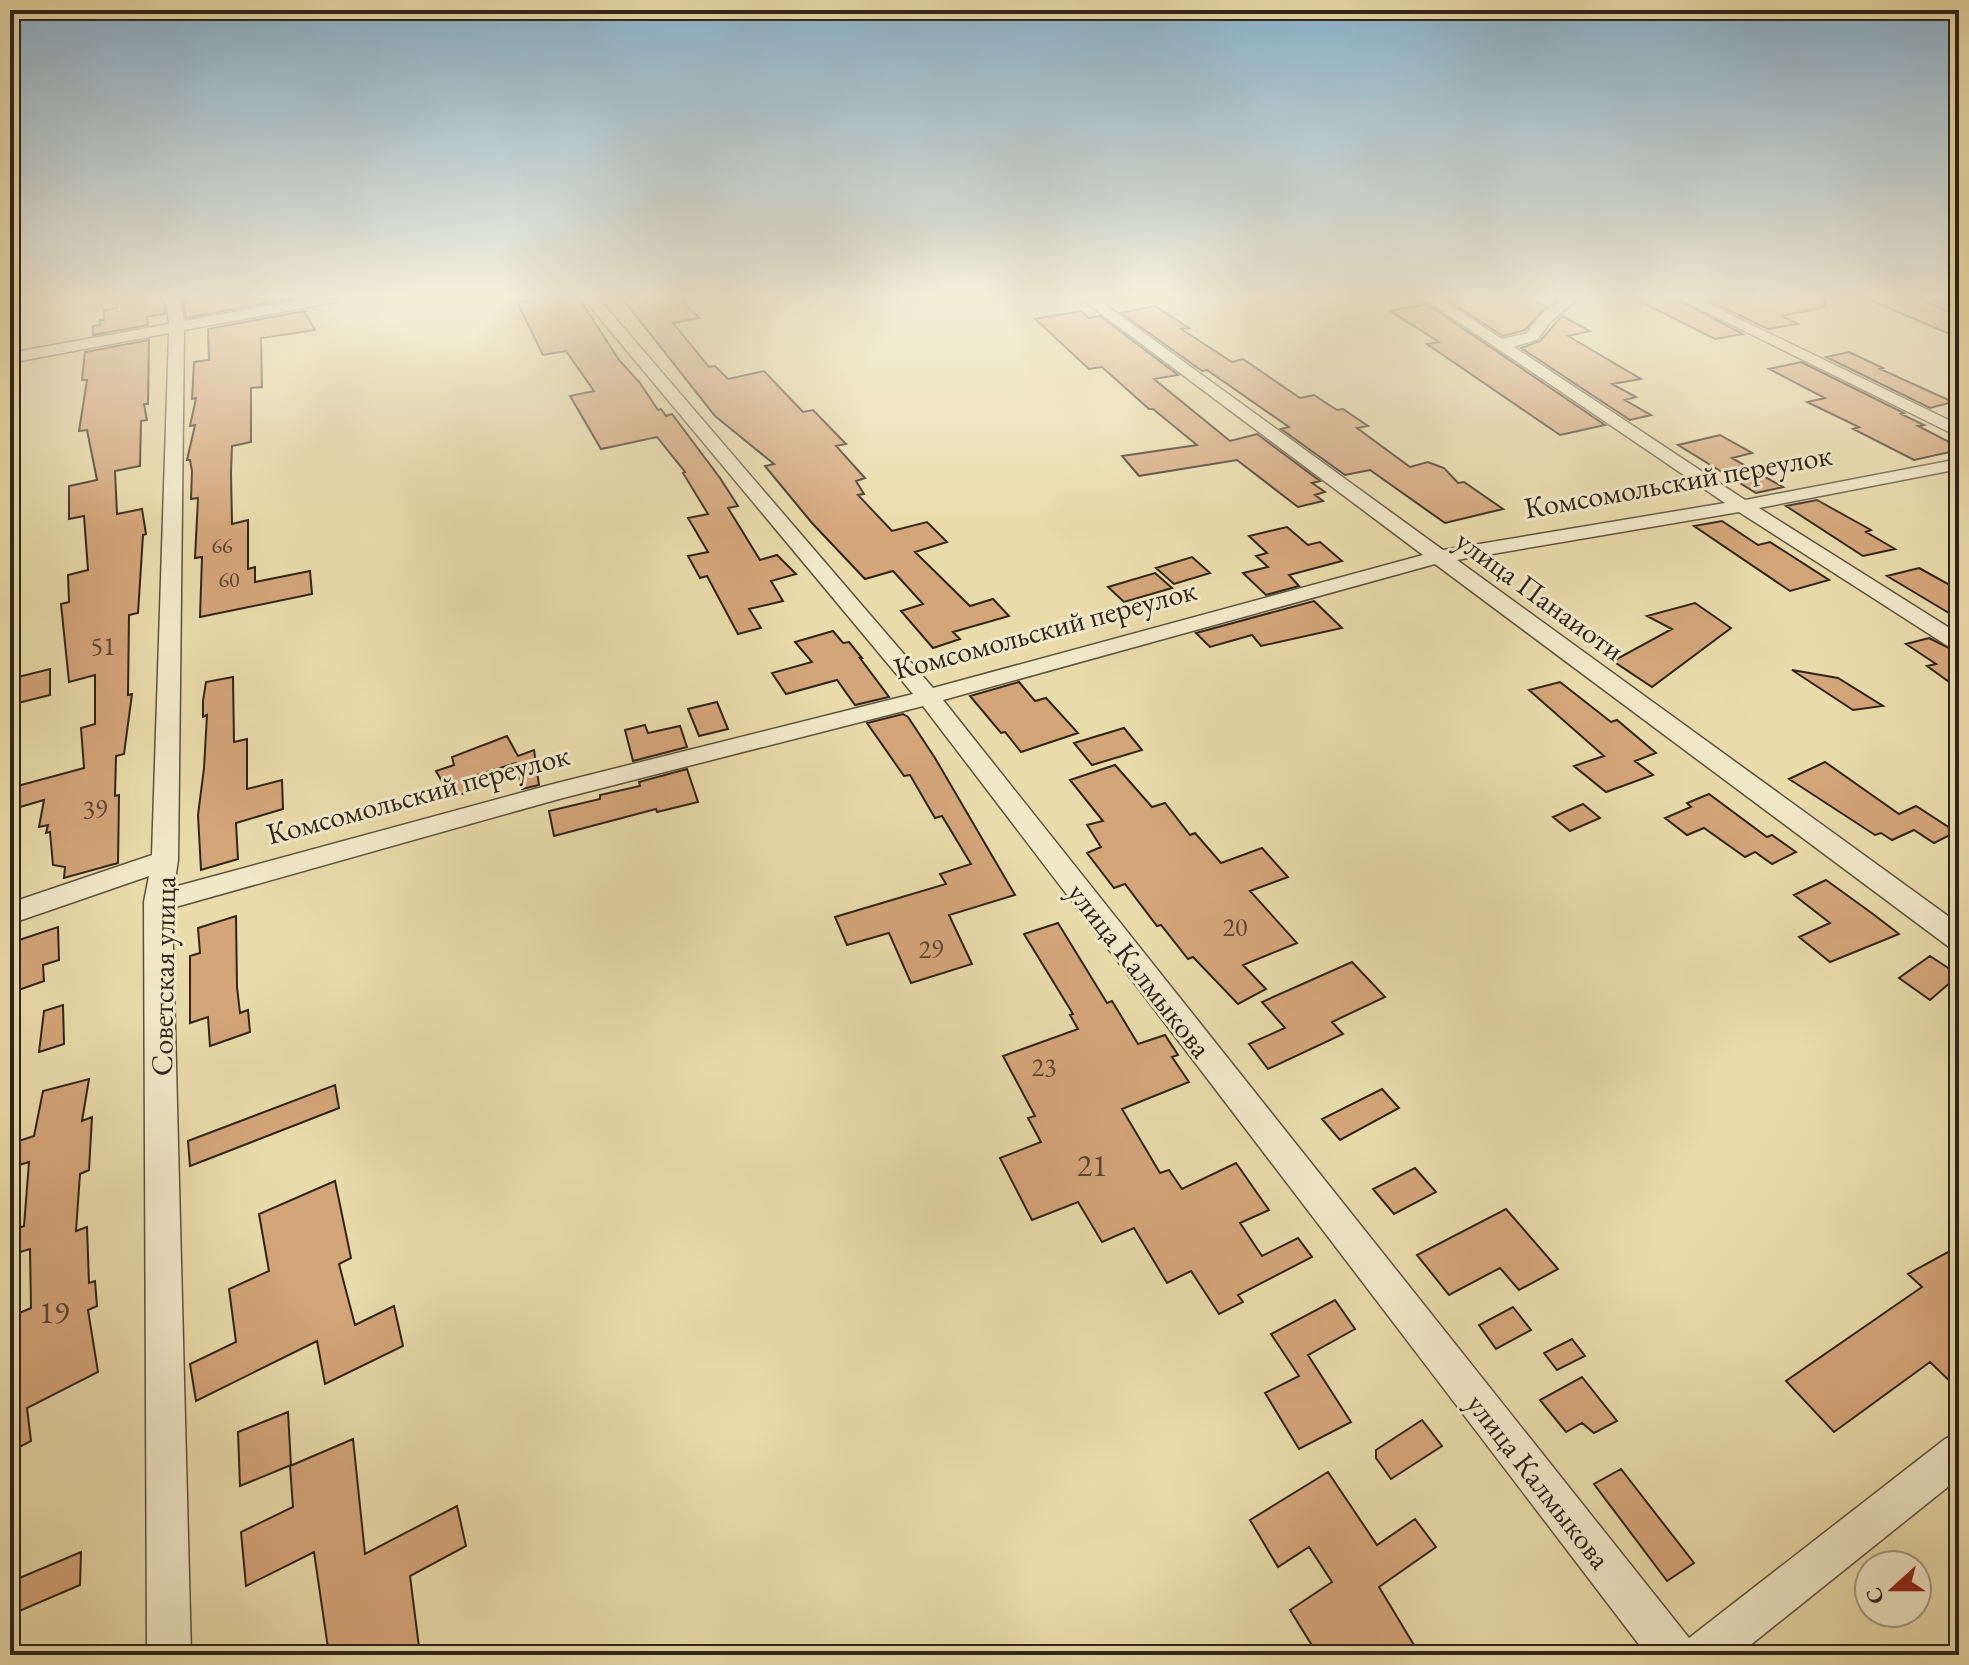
<svg xmlns="http://www.w3.org/2000/svg" width="1969" height="1665" font-family="'EB Garamond',serif">
	<style>
		.building { fill: #d5a57a; stroke: #2f251b; stroke-width: 2 }
		.lines { fill: none; stroke-linecap: round; stroke-linejoin: round }
		.minor-casing { stroke: #5e523f; stroke-width: 3 }
		.minor { fill: #f1e8c8; fill-rule: evenodd }
		.labels { text-anchor: middle; dominant-baseline: central; stroke-width: 6; stroke-linejoin: round; paint-order: stroke }
		.far-number-label { font-size: 22px; fill: #584533 }
		.number-label { font-size: 26px; fill: #584533 }
		.street-label { font-size: 30px; fill: #2f251b; stroke: #f1e8c8 }
		.near-number-label { font-size: 32px; fill: #584533 }
	</style>
	<rect width="100%" height="100%" fill="#e9dbaa"/>
	<filter id="stains"><feTurbulence type="fractalNoise" baseFrequency=".0025" numOctaves="4"/><feColorMatrix values="0 0 0 0 .2 0 0 0 0 .09 0 0 0 0 .02 0 0 0 .5 -.17"/></filter>
	<radialGradient id="worn" r=".72"><stop offset=".6" stop-color="#630" stop-opacity="0"/><stop offset="1" stop-color="#630" stop-opacity=".3"/></radialGradient>
	<path class="building" d="M128 298H163L165 314 147 317 148 325 93 335V326L100 325V320H104V310L117 308 115 300Z
		M183 298H294L186 318Z
		M540 298H579L619 360 640 383 658 410 661 409 666 416 672 414 720 478 738 506 728 508 760 560 777 555 796 574 771 581 783 601 749 609 761 628 738 634 707 576 700 578 688 556 708 552 688 518 708 514 683 473 685 472 657 437 601 449 570 396 594 391 566 351 543 355 517 302Z
		M622 298H680L699 318 673 323 709 367 715 366 728 379 764 371 803 412 813 410 846 444 836 446 865 478 856 481 864 494 858 495 892 531 927 522 947 542 915 552 970 606 993 599 1009 616 953 632 960 639 933 648 901 611 923 604 893 571 865 579 812 523 765 466 774 464 715 416Z
		M1464 298H1531L1546 307 1525 330 1503 336 1449 301Z
		M1633 298H1675L1743 334 1715 339Z
		M1703 298H1824L1825 307 1782 316 1798 324 1768 329Z
		M1865 298H1915L1959 315V338Z
		M1427 304 1605 425 1560 435 1427 344 1439 342 1390 311Z
		M1155 306 1189 328 1181 329 1232 362 1243 359 1300 398 1314 395 1337 410 1343 409 1368 426 1357 428 1410 467 1428 462 1444 468 1458 483 1464 482 1503 509 1445 523 1370 470 1345 475 1281 429 1289 427 1207 370 1202 371 1121 313Z
		M304 311 315 330 261 338 262 387 251 388V442L232 446 231 473 232 524 248 520V569L255 567V582L310 571 312 594 200 617 202 557 195 558 198 498 191 499 192 471 190 460H187L195 425 190 426 196 398 192 399 194 362 209 360 208 329Z
		M1081 311 1089 318 1100 316 1178 375 1154 379 1230 441 1257 434 1320 481 1312 483 1325 492 1315 495 1323 501 1298 507 1237 460 1139 476 1122 456 1197 445 1153 409H1149L1102 367 1089 369 1035 319Z
		M1562 316 1590 331 1568 336 1641 379 1612 384 1636 397 1625 400 1651 415 1630 420 1521 348 1540 341Z
		M149 340 148 404H144L147 420 141 421 140 466 115 471 117 514 142 509 146 534 143 535 138 613 129 615 128 695 132 694 124 754 116 756 115 796 119 795 118 863 64 878 65 867 53 865 50 832 46 833 48 825 39 827 44 800 10 810V788L84 768 81 728 95 724V675L69 682 61 604 69 602 68 575 88 570 84 516 69 519V486L97 480 87 430 79 431 87 380H82L85 352Z
		M1849 352 1883 368 1880 369 1953 402 1930 408 1826 357Z
		M1801 362 1904 413 1901 414 1924 425 1918 426 1959 447V450L1914 460 1853 429 1859 427 1807 402 1825 398 1769 369Z
		M1720 435 1752 453 1732 458 1783 487 1756 493 1678 445Z
		M1817 500 1871 530 1866 532 1895 549 1863 556 1786 506Z
		M1722 521 1758 545 1770 542 1829 580 1790 591 1694 526Z
		M1287 527 1308 545 1320 542 1342 561 1289 575 1299 586 1266 595 1243 573 1268 567 1256 556 1267 553 1249 536Z
		M1192 557 1210 573 1174 584 1156 568Z
		M1919 568 1959 590V619L1887 576Z
		M1155 573 1172 588 1124 602 1108 587Z
		M1314 601 1342 628 1261 646 1252 635 1210 647 1196 633Z
		M1695 603 1731 628 1652 687 1613 661 1672 629 1647 616Z
		M833 631 843 643 849 642 862 658H860L889 697 855 705 837 680 786 694 772 673 812 662 795 642Z
		M1929 638 1959 653V689L1927 666 1936 664 1906 644Z
		M50 669V695L10 705V679Z
		M1792 670 1838 678 1883 706 1853 710Z
		M233 677 234 742 247 739V789L282 780 283 809 236 823 238 859 201 870 198 815 204 768 207 715 203 717V701L206 682Z
		M1019 682 1035 701 1046 698 1078 733 1021 752 1005 732 1001 733 970 696Z
		M1560 682 1611 722 1617 720 1656 753 1635 761 1653 775 1606 792 1574 766 1604 756 1529 690Z
		M717 702 728 729 699 736 688 709Z
		M903 714 908 717 935 758 1015 895 949 915 972 964 911 983 889 933 847 945 835 917 946 884 940 874 971 864 942 816 935 818 910 775 904 776 867 723Z
		M645 725 648 733 680 726 687 747 633 761 625 730Z
		M1124 728 1142 750 1092 765 1074 743Z
		M507 736 518 756 534 750 539 785 522 789 516 763 471 777 476 790 451 797 436 771 454 765 452 757Z
		M1825 762 1899 814 1916 806 1956 832 1934 843 1914 830 1892 840 1881 833 1875 835 1789 779Z
		M1115 765 1152 807 1165 803 1190 835 1195 833 1221 863 1262 848 1288 877 1250 891 1297 943 1243 965 1266 989 1238 1004 1193 957 1188 959 1161 925 1157 926 1125 884 1114 888 1087 853 1101 847 1087 825 1103 821 1070 780Z
		M687 769 698 802 657 812 656 809 554 836 549 811 600 799V795L640 786 639 782Z
		M1709 794 1767 837 1772 835 1796 852 1772 864 1755 852 1745 857 1704 828 1687 835 1665 818 1691 807 1687 803Z
		M1583 804 1600 818 1570 831 1553 817Z
		M1826 880 1873 914 1899 934 1830 962 1799 937 1830 923 1794 895Z
		M236 916 237 987 240 1013 248 1010 250 1032 210 1046 208 1017 190 1023V956L200 953 198 928Z
		M1058 923 1107 1003 1112 1001 1138 1044 1165 1035 1178 1055 1172 1057 1189 1082 1122 1109 1160 1173 1169 1170 1182 1189 1236 1163 1269 1210 1240 1223 1262 1256 1298 1238 1312 1257 1238 1295 1243 1302 1219 1314 1191 1271 1167 1283 1134 1228 1102 1242 1078 1202 1032 1220 1000 1158 1041 1142 1028 1118 1035 1116 1003 1056 1078 1029 1070 1015 1073 1014 1024 934Z
		M58 927 59 960 43 965 44 981 10 993V943Z
		M1930 956 1959 975 1930 1000 1899 978Z
		M1352 962 1385 997 1332 1022 1343 1034 1268 1069 1249 1044 1285 1028 1262 1002Z
		M63 1005 64 1044 39 1052 44 1011Z
		M89 1079 82 1121 92 1117 89 1170 80 1174 76 1231 87 1227 89 1283 95 1281 97 1306 88 1310 98 1372 27 1408 31 1441 10 1452V1317L31 1308 30 1249 10 1255V1231L24 1226 29 1162 10 1168V1144L34 1136 43 1091Z
		M335 1085 339 1108 190 1166 188 1141Z
		M1382 1089 1399 1108 1340 1140 1322 1119Z
		M1415 1168 1436 1192 1394 1214 1373 1189Z
		M335 1181 351 1258 339 1264 355 1325 394 1306 403 1346 325 1384 317 1341 196 1401 190 1364 236 1342 229 1289 269 1271 259 1214Z
		M1506 1209 1558 1269 1519 1290 1500 1268 1449 1295 1417 1255Z
		M1959 1246V1390L1930 1362 1834 1432 1786 1381 1922 1287 1908 1274Z
		M1335 1300 1355 1329 1308 1355 1351 1422 1299 1449 1265 1393 1299 1376 1271 1334Z
		M1513 1307 1531 1330 1496 1349 1479 1325Z
		M1572 1339 1585 1356 1557 1370 1544 1353Z
		M1582 1377 1617 1421 1594 1433 1582 1423 1566 1432 1540 1400Z
		M288 1412 291 1465 240 1486 238 1432Z
		M1422 1420 1442 1446 1391 1479 1376 1458V1450Z
		M353 1439 365 1554 457 1506 466 1546 410 1576 420 1655H329L314 1552 246 1586 241 1532 293 1507 290 1466Z
		M1621 1469 1694 1563 1667 1581 1594 1484Z
		M1328 1472 1377 1545 1415 1519 1436 1547 1379 1587 1420 1655H1318L1290 1610 1332 1582 1309 1547 1278 1567 1250 1520Z
		M81 1552 80 1585 10 1615V1582Z"/>
	<g class="lines">
		<g class="minor-casing">
			<path id="minor" d="M166 298H180L184 321 311 298H342L335 302 184 330 178 860 174 887 557 783 913 694 583 298H598L933 688 1423 555 1080 298H1096L1443 550 1725 503 1423 298H1440L1502 339 1527 333C1541 313 1555 298 1579 298L1550 322 1538 339 1514 347 1745 500 1959 459V469L1759 508 1959 634V650L1951 648 1739 512 1457 560 1959 924V950L1949 947 1435 564 943 700 1689 1638 1945 1439 1959 1433V1478L1738 1655H1647L923 706 559 799 172 908 191 1655H147L144 902 149 876 10 924V903L152 855 169 333 10 363V353L169 324Z
				M1678 298H1696L1959 425V437Z
				M1935 298 1959 300V309L1937 301Z"/>
		</g>
		<use href="#minor" class="minor"/>
	</g>
	<linearGradient id="sky" x2="0" y2="1"><stop stop-color="#89b6d3"/><stop offset="0.56" stop-color="#f5efd9"/><stop offset="1" stop-color="#f5efd9" stop-opacity="0"/></linearGradient>
	<rect width="1969" height="531" fill="url(#sky)"/>
	<g class="labels">
		<g class="far-number-label">
			<text x="222" y="545">66</text>
			<text x="229" y="579">60</text>
		</g>
		<g class="number-label">
			<text x="103" y="646">51</text>
			<text x="95" y="809">39</text>
			<text x="1235" y="927">20</text>
			<text x="931" y="949">29</text>
			<text x="1044" y="1067">23</text>
		</g>
		<g class="street-label">
			<text transform="translate(1678 481) rotate(-10)">Комсомольский переулок</text>
			<text transform="translate(1540 595) rotate(36)">улица Панаиоти</text>
			<text transform="translate(1045 629) rotate(-15)">Комсомольский переулок</text>
			<text transform="translate(418 794) rotate(-15)">Комсомольский переулок</text>
			<text transform="translate(1140 970) rotate(52)">улица Калмыкова</text>
			<text transform="translate(163 976) rotate(-89)">Советская улица</text>
			<text transform="translate(1539 1481) rotate(52)">улица Калмыкова</text>
		</g>
		<g class="near-number-label">
			<text x="1092" y="1165">21</text>
			<text x="54" y="1312">19</text>
		</g>
	</g>
	<rect width="1969" height="1665" fill="none" stroke="#e9dbaa" stroke-width="40"/>
	<rect x="12" y="12" width="1945" height="1641" fill="none" stroke="#2f251b" stroke-width="4"/>
	<rect x="20" y="20" width="1929" height="1625" fill="none" stroke="#2f251b" stroke-width="2"/>
	<g transform="translate(1893 1589) rotate(249)"><circle r="38" fill="#f1e8c8" stroke="#a39a83" stroke-width="2"/>
	<path d="M0-6L14 30L0 20L-14 30Z" fill="#8f2418"/>
	<text y="-12" font-size="22" font-weight="bold" text-anchor="middle" fill="#2f251b">С</text>
	</g>
	<rect width="100%" height="100%" filter="url(#stains)"/>
	<rect width="100%" height="100%" fill="url(#worn)"/>
</svg>
